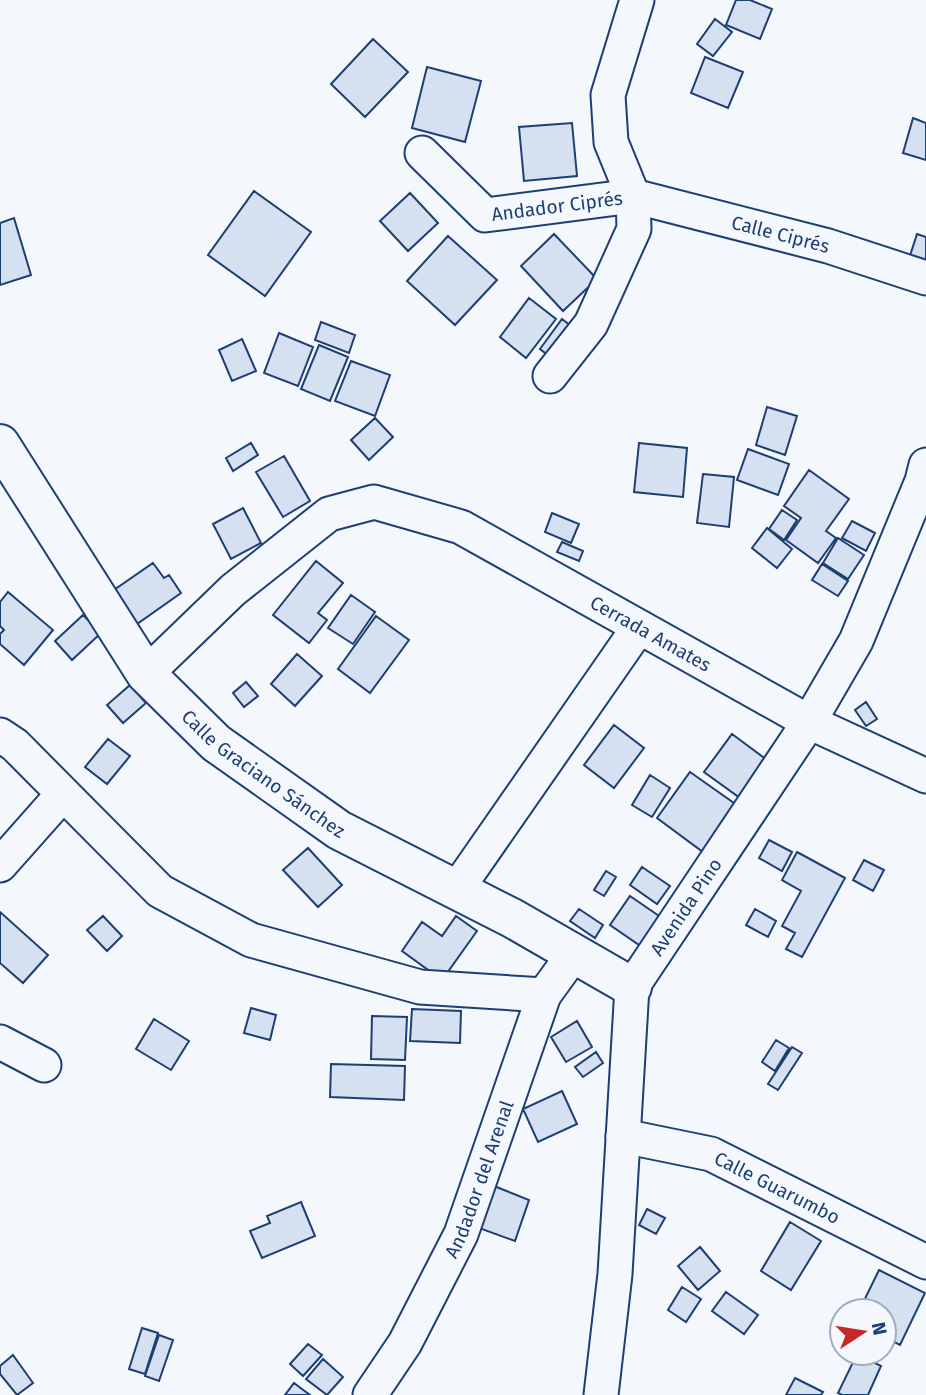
<svg xmlns="http://www.w3.org/2000/svg" width="926" height="1395" font-family="'Fira Sans',sans-serif">
	<style>
		.building { fill: #d5e0f0; stroke: #1d3f73; stroke-width: 2 }
		.lines { fill: none; stroke-linecap: round; stroke-linejoin: round }
		.street-casing { stroke: #1d3f73; stroke-width: 37 }
		.secondary-casing { stroke: #1d3f73; stroke-width: 42 }
		.street { stroke: #f4f7fb; stroke-width: 33 }
		.secondary { stroke: #f4f7fb; stroke-width: 38 }
		.labels { text-anchor: middle; dominant-baseline: central; stroke-width: 5; stroke-linejoin: round; paint-order: stroke }
		.street-label { font-size: 19px; fill: #1d3f73; stroke: #f4f7fb }
	</style>
	<rect width="100%" height="100%" fill="#f4f7fb"/>
	<path class="building" d="M736 0H750L772 9 760 39 726 25Z
		M715 19 732 32 713 56 697 44Z
		M373 39 408 72 365 117 331 84Z
		M705 57 743 72 728 108 691 93Z
		M427 67 481 81 465 142 412 128Z
		M913 118 926 123V160L903 153Z
		M572 123 577 176 524 181 519 127Z
		M254 191 311 232 265 296 208 255Z
		M410 193 438 223 408 251 380 221Z
		M14 218 31 275 0 285V223Z
		M554 234 597 279 563 311 521 266Z
		M917 234 926 237V271L907 265Z
		M448 236 497 280 455 325 407 281Z
		M529 298 556 319 526 358 500 337Z
		M562 319 576 330 554 360 540 349Z
		M321 322 355 335 349 353 315 340Z
		M279 333 313 347 298 386 264 373Z
		M242 339 256 371 232 381 219 350Z
		M319 345 348 357 330 401 301 389Z
		M351 361 390 375 375 416 335 401Z
		M767 407 797 416 785 455 756 445Z
		M375 418 393 437 369 460 351 440Z
		M251 443 258 455 233 471 226 458Z
		M639 443 687 448 683 497 634 492Z
		M748 449 789 464 778 495 737 480Z
		M284 456 310 501 283 517 256 472Z
		M809 470 849 499 826 531 836 538 818 563 786 540 801 518 784 506Z
		M703 474 734 477 729 527 697 523Z
		M243 508 261 543 231 559 213 524Z
		M782 510 797 520 784 540 769 529Z
		M552 513 579 524 571 543 545 532Z
		M852 521 875 533 866 551 842 538Z
		M767 528 792 549 777 568 752 548Z
		M838 538 864 555 848 579 823 563Z
		M562 542 583 551 579 561 557 552Z
		M316 561 343 583 318 613 327 620 309 643 273 615Z
		M153 563 164 578 169 575 181 593 137 624 114 590Z
		M822 564 848 581 838 596 812 580Z
		M8 592 53 630 24 665 0 644V634L4 630 0 626V602Z
		M351 595 375 612 353 644 328 628Z
		M83 615 101 633 72 660 55 641Z
		M376 616 409 640 370 693 338 669Z
		M297 654 322 676 295 706 271 684Z
		M246 682 258 696 244 707 233 693Z
		M130 685 146 703 123 723 107 705Z
		M866 702 877 719 866 726 855 710Z
		M614 725 644 748 614 788 584 765Z
		M732 734 767 760 740 798 704 772Z
		M108 739 130 756 107 784 85 767Z
		M690 772 741 808 707 855 657 818Z
		M650 775 670 788 652 817 632 805Z
		M769 840 792 852 782 871 759 858Z
		M308 848 342 885 318 907 283 870Z
		M797 852 845 878 802 957 786 949 795 933 782 926 801 891 782 880Z
		M864 860 884 870 873 891 853 880Z
		M642 867 670 886 657 904 630 885Z
		M606 871 616 877 604 896 594 890Z
		M630 896 662 918 642 947 610 925Z
		M579 909 603 925 595 938 570 921Z
		M755 909 776 921 768 937 746 925Z
		M0 912 48 955 23 983 0 963Z
		M103 916 122 936 107 951 87 930Z
		M456 916 477 931 442 980 402 951 422 922 442 936Z
		M251 1008 276 1015 270 1040 244 1033Z
		M412 1009 461 1011 460 1043 410 1041Z
		M372 1016 407 1017 405 1060 371 1059Z
		M154 1019 189 1041 171 1070 136 1049Z
		M577 1021 592 1047 566 1062 551 1037Z
		M776 1040 789 1048 775 1071 762 1062Z
		M792 1047 802 1053 778 1090 768 1084Z
		M596 1052 603 1063 583 1077 575 1067Z
		M331 1064 405 1066 404 1100 330 1097Z
		M562 1091 577 1124 538 1142 523 1109Z
		M494 1186 529 1200 515 1241 479 1228Z
		M301 1202 315 1236 262 1258 250 1231 270 1223 267 1216Z
		M647 1209 665 1218 656 1234 639 1225Z
		M790 1222 821 1241 791 1290 761 1271Z
		M700 1247 720 1271 698 1290 678 1266Z
		M879 1270 925 1293 900 1345 884 1337V1311H859Z
		M682 1287 701 1299 686 1322 668 1310Z
		M726 1292 758 1315 744 1334 712 1311Z
		M142 1328 158 1333 145 1374 129 1369Z
		M159 1335 173 1340 159 1381 145 1376Z
		M308 1344 322 1355 303 1376 290 1364Z
		M857 1354 881 1366 868 1395H842L838 1393Z
		M13 1355 33 1383 17 1395 0 1374V1366Z
		M323 1359 343 1377 327 1395 306 1379Z
		M795 1378 823 1392 821 1395H786Z
		M294 1383 310 1395H285Z"/>
	<g class="lines">
		<g class="street-casing">
			<g id="street">
				<path id="s1" d="M422 153 485 215 633 196 828 246 926 278"/>
				<path d="M550 376 591 324 634 229 633 196 611 142 608 95 637 0"/>
				<path id="s2" d="M146 674 233 590 329 514 374 502 461 527 809 722 926 776"/>
				<path d="M0 735 15 745 160 891 251 940 420 987 544 995"/>
				<path d="M0 865 63 794"/>
				<path d="M457 889 639 627"/>
				<path d="M0 1042 44 1065"/>
				<path id="s3" d="M623 1136 711 1154 926 1262"/>
				<path id="s4" d="M370 1395 405 1343 461 1234 544 995 573 955"/>
				<path id="s5" d="M601 1395 615 1274 632 987 809 722 856 641 922 481 926 465"/>
			</g>
		</g>
		<g class="secondary-casing">
			<g id="secondary">
				<path id="s6" d="M0 444 146 674 216 743 339 830 512 918 632 987"/>
			</g>
		</g>
		<use href="#street" class="street"/>
		<use href="#secondary" class="secondary"/>
	</g>
	<g class="labels">
		<g class="street-label">
			<text stroke="none"><textPath href="#s1" startOffset="161">Andador Ciprés</textPath></text>
			<text stroke="none"><textPath href="#s1" startOffset="390">Calle Ciprés</textPath></text>
			<text stroke="none"><textPath href="#s2" startOffset="598">Cerrada Amates</textPath></text>
			<text stroke="none"><textPath href="#s6" startOffset="427">Calle Graciano Sánchez</textPath></text>
			<text stroke="none"><textPath href="#s5" startOffset="506">Avenida Pino</textPath></text>
			<text stroke="none"><textPath href="#s4" startOffset="243">Andador del Arenal</textPath></text>
			<text stroke="none"><textPath href="#s3" startOffset="164">Calle Guarumbo</textPath></text>
		</g>
	</g>
	<g transform="translate(863 1332) rotate(78)"><circle r="33" fill="#f4f7fb" stroke="#9eadc5" stroke-width="2"/>
	<path d="M0-5L12 26L0 18L-12 26Z" fill="#c62828"/>
	<text y="-10" font-size="19" font-weight="bold" text-anchor="middle" fill="#1d3f73">N</text>
	</g>
</svg>
